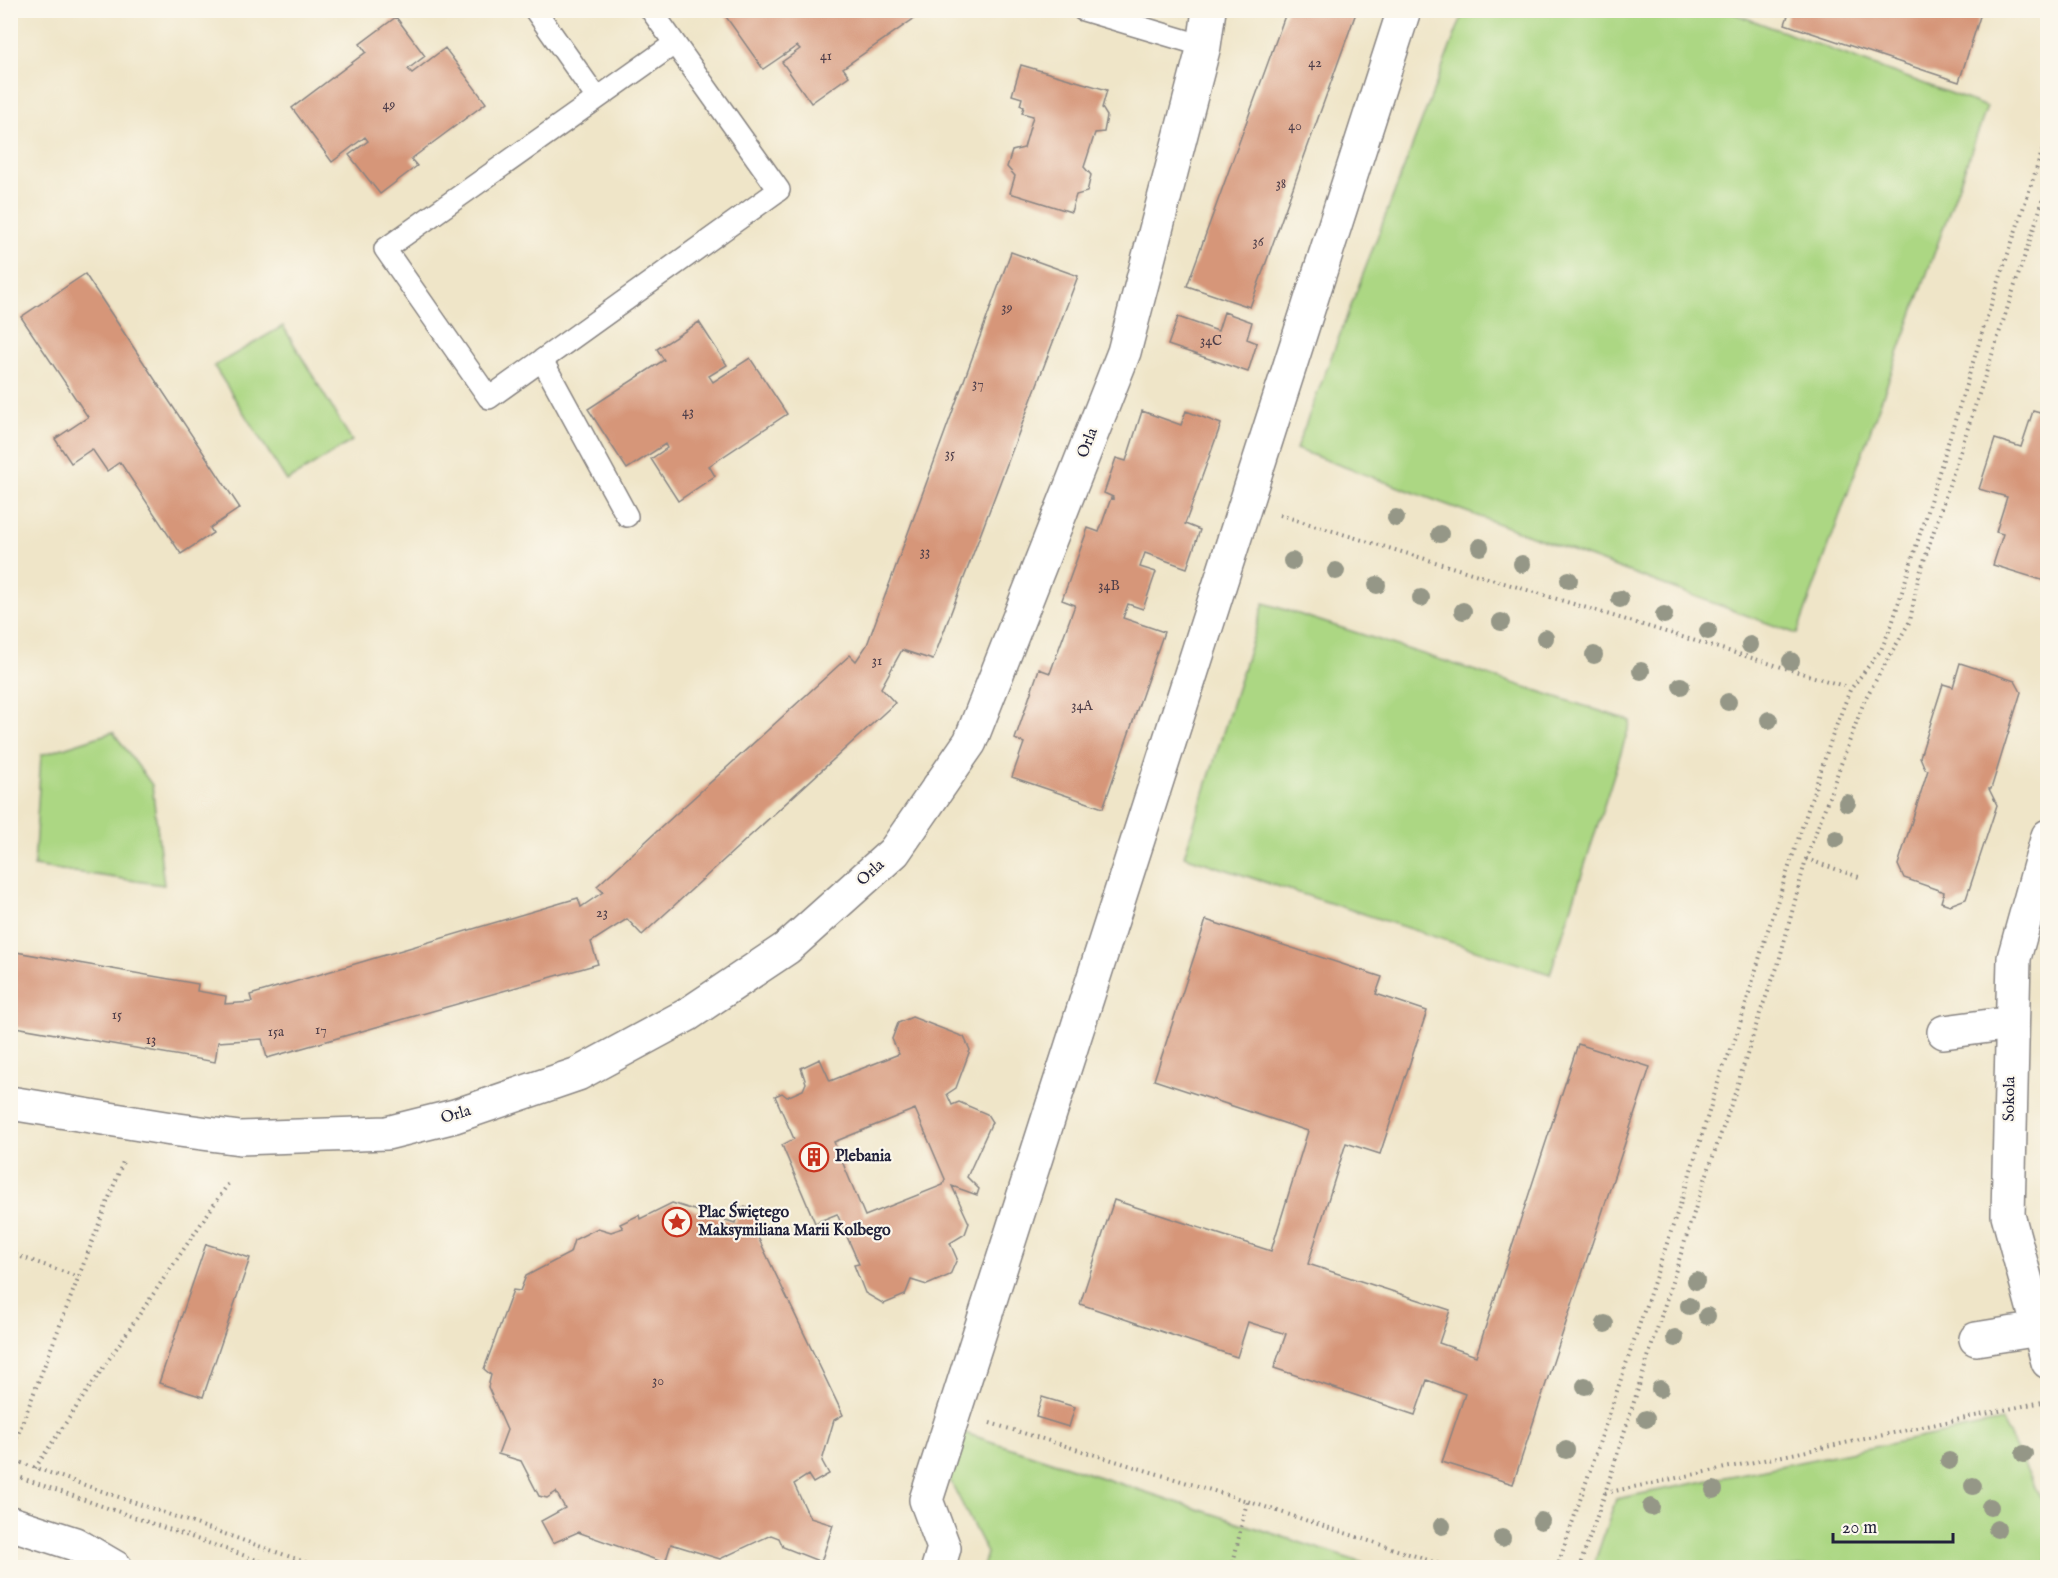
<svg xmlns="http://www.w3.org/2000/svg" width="2058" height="1578" font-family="'IM FELL English',serif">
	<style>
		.green { fill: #acd783; stroke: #677c5f; stroke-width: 1.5 }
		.building { fill: #d69679; fill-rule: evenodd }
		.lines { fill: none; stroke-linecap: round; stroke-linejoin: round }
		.lane-casing { stroke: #888482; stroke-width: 24 }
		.street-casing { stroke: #888482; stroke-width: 36 }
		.path { stroke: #888482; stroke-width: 4; stroke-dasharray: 1.5 4.5; stroke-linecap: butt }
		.lane { stroke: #fff; stroke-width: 21 }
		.street { stroke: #fff; stroke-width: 33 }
		.tree { fill: #959787 }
		.labels { text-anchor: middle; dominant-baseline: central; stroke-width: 4.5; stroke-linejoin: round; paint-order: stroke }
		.number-label { font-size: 14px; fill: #4f3f4a }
		.street-label { font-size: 16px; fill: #22223b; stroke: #fbf7ec }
		.poi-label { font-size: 16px; font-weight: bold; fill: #22223b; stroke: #fbf7ec; text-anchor: start }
	</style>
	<rect width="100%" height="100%" fill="#fbf7ec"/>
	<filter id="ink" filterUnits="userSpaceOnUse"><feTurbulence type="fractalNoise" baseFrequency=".0167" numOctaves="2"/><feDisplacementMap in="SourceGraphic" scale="12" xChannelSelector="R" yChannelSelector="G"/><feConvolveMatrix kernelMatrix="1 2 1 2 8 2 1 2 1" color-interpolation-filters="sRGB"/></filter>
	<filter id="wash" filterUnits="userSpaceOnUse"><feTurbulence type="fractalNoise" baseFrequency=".008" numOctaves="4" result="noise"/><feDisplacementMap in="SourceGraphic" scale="24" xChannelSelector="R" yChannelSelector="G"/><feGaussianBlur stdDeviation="1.35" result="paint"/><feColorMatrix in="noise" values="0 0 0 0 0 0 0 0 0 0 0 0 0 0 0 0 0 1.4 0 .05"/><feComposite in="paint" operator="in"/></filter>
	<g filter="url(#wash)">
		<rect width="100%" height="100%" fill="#efe5c8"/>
		<path class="green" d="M1464 11H1727L1987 107 1797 634 1296 449Z
			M283 326 352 441 287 481 214 366Z
			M1264 603 1631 721 1550 974 1184 856Z
			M113 732 152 785 164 885 34 866 41 755Z
			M2002 1421 2047 1511V1567H1593L1616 1499Z
			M965 1433 1375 1567H983L987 1553 949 1478Z"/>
		<g id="blocks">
			<path class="building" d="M729 10H920L922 13 843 68 849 76 811 103 782 62 800 49 797 46 763 69 724 14Z
				M1287 10H1357L1250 307 1187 286Z
				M1790 10H1982L1959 82 1785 24Z
				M396 17 425 56 408 69 412 73 445 48 486 103 411 159 417 166 380 194 349 155 368 141 365 137 332 162 292 108 366 52 360 44Z
				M1021 65 1107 90 1102 108 1107 116 1104 132 1095 133 1084 167 1091 175 1087 192 1076 195 1071 212 1010 193 1015 176 1007 167 1012 151 1024 148 1033 116 1022 113 1024 107 1020 105 1022 98 1012 95Z
				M1011 252 1078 276 933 660 902 650 881 688 895 703 642 935 627 919 591 942 598 964 267 1058 262 1039 218 1042 215 1062 10 1026V951L198 984 197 991 226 996 225 1004 252 1002 250 995 578 898 581 907 603 892 597 886 850 655 856 661 867 645Z
				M85 274 240 508 210 528 213 533 181 554 120 462 107 471 92 449 71 463 55 439 88 417 21 317Z
				M1224 312 1252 322 1247 339 1257 343 1248 372 1168 345 1178 317 1218 331Z
				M699 322 727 365 709 376 713 382 750 358 787 414 709 466 715 476 678 501 651 459 667 448 665 444 627 469 588 409 664 360 657 349Z
				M2048 390V582L1993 565 2003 534 1996 532 2007 497 1979 489 1995 439 2021 447 2033 411 2040 413Z
				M1142 411 1181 425 1186 411 1221 424 1185 524 1200 530 1187 568 1145 553 1140 567 1156 572 1143 609 1128 604 1123 618 1164 632 1103 808 1012 777 1024 743 1015 739 1039 669 1050 673 1075 605 1062 600 1088 528 1099 532 1111 498 1113 499V497L1104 493 1116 458 1126 461Z
				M1960 663 2015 681 2021 692 1991 789H1989L1997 805 1966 899 1950 905 1941 902 1944 892 1904 878 1898 865 1928 770 1925 769 1920 757 1943 684 1953 687Z
				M1206 920 1382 977 1376 994 1427 1011 1380 1154 1346 1143 1308 1264 1450 1310 1439 1343 1476 1356 1578 1044 1650 1067 1513 1484 1442 1462 1465 1394 1427 1380 1415 1415 1274 1368 1286 1334 1248 1322 1237 1357 1080 1304 1114 1200 1271 1251 1308 1131 1154 1080Z
				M912 1017 964 1037 970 1050 956 1088 947 1094 952 1105 959 1102 987 1114 992 1122 967 1177 979 1189 977 1195 952 1186 969 1223 965 1234 950 1243 957 1259 950 1275 927 1285 911 1280 905 1295 884 1304 865 1293 854 1265 859 1264 837 1214 815 1223 782 1145 794 1139 775 1096 782 1093 787 1097 803 1090 806 1083 801 1068 820 1059 830 1081 899 1054 892 1039 898 1023ZM915 1109 945 1179 943 1185 865 1216 834 1142Z
				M672 1203 735 1223 739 1210 744 1207 755 1210 759 1217 755 1231 843 1415 834 1420 822 1461 829 1474 813 1483 808 1475 794 1484 810 1518 833 1525 821 1562 783 1547 779 1538 771 1535 720 1559 671 1544 665 1563 578 1532 553 1543 541 1521 565 1508 556 1492 547 1498 539 1496 521 1461 498 1454 507 1430 488 1387 491 1375 484 1369 513 1290 520 1291 526 1276 570 1253 574 1240 598 1228 611 1232 623 1228 620 1224 639 1215 640 1219Z
				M206 1244 250 1258 203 1397 159 1383Z
				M1042 1397 1075 1407 1069 1427 1036 1417Z"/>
		</g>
	</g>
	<g filter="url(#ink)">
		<use href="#blocks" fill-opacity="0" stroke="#888482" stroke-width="1.5"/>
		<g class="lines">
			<g class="lane-casing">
				<path id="lane" d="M535 10 597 98
					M651 10 779 190 489 398 385 249 674 44
					M1083 10 1204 46
					M542 360 627 516"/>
			</g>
			<g class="street-casing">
				<path id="street" d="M2048 836 2014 958 2008 1215 2048 1362
					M1944 1032 2012 1023
					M10 1103 171 1129 240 1138 387 1133 455 1116 578 1074 687 1015 787 948 894 852 970 742 1124 352 1204 46 1209 10
					M1976 1339 2039 1329
					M10 1523 75 1544 116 1568
					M938 1568 944 1548 926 1500 1404 10"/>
			</g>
			<path class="path" d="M1280 515 1844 686
				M1806 859 1859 877
				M10 1253 78 1277
				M990 1423 1247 1501 1452 1568
				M10 1455 124 1159
				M10 1459 322 1568
				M35 1468 228 1184
				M10 1474 280 1568
				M10 1474 15 1461
				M1605 1493 2047 1401
				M1232 1568 1247 1501
				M1557 1568 1683 1196 1721 1073 1736 1037 1766 936 1832 737 1850 690 1881 650 1892 624 1987 317 2048 134
				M1579 1568 1605 1493 1699 1197 1735 1093 1761 1010 1778 965 1806 859 1865 699 1910 621 1918 579 2048 185"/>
			<use href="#lane" class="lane"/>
			<use href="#street" class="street"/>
		</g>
		<g class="tree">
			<circle cx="1396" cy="518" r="9"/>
			<circle cx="1440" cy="534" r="9"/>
			<circle cx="1480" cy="547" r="9"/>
			<circle cx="1292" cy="561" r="9"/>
			<circle cx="1522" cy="564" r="9"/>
			<circle cx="1336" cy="571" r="9"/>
			<circle cx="1569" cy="580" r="9"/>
			<circle cx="1377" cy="585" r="9"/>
			<circle cx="1421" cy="598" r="9"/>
			<circle cx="1620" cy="599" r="9"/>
			<circle cx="1463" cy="611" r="9"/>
			<circle cx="1664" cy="615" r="9"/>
			<circle cx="1501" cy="622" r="9"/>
			<circle cx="1708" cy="631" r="9"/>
			<circle cx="1545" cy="638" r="9"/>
			<circle cx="1750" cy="645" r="9"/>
			<circle cx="1594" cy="655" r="9"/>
			<circle cx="1791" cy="661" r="9"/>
			<circle cx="1641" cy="671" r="9"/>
			<circle cx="1681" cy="686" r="9"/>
			<circle cx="1728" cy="702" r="9"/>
			<circle cx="1769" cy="720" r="9"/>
			<circle cx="1847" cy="803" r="9"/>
			<circle cx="1836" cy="839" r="9"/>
			<circle cx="1696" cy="1281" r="9"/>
			<circle cx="1689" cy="1306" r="9"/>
			<circle cx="1707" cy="1316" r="9"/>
			<circle cx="1605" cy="1324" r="9"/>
			<circle cx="1675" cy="1338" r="9"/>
			<circle cx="1585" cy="1386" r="9"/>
			<circle cx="1660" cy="1389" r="9"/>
			<circle cx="1646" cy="1419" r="9"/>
			<circle cx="1566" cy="1450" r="9"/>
			<circle cx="2024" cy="1454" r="9"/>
			<circle cx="1949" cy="1461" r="9"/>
			<circle cx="1973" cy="1486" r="9"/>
			<circle cx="1714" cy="1490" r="9"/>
			<circle cx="1651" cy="1507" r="9"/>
			<circle cx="1990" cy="1507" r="9"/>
			<circle cx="1541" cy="1521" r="9"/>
			<circle cx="1442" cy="1526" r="9"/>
			<circle cx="1997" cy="1529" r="9"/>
			<circle cx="1502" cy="1538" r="9"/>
		</g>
	</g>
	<defs>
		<g id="building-ring" transform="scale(1.5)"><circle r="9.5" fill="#fbf7ec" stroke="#c8321e" stroke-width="1.5"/><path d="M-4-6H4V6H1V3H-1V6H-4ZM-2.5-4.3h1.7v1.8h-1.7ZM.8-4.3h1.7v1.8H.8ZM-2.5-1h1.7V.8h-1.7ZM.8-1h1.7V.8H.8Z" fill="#c8321e"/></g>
		<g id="sight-ring" transform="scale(1.5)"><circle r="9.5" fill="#fbf7ec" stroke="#c8321e" stroke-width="1.5"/><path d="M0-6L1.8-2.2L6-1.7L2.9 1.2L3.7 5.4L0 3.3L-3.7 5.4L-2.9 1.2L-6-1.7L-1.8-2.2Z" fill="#c8321e"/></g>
	</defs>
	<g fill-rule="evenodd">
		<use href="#building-ring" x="814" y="1157"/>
		<use href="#sight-ring" x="677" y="1222"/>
	</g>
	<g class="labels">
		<g class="number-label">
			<text x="826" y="56">41</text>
			<text x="1315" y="63">42</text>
			<text x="389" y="105">49</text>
			<text x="1295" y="126">40</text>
			<text x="1281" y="184">38</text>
			<text x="1258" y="242">36</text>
			<text x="1007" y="308">39</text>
			<text x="1211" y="341">34C</text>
			<text x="978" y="384">37</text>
			<text x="688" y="412">43</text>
			<text x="950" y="454">35</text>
			<text x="925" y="552">33</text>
			<text x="1109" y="586">34B</text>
			<text x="877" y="661">31</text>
			<text x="1082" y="706">34A</text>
			<text x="602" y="913">23</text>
			<text x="117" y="1015">15</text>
			<text x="321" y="1030">17</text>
			<text x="276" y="1032">15a</text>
			<text x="151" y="1040">13</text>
			<text x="658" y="1381">30</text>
		</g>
		<g class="street-label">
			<text transform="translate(1088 443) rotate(-69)">Orla</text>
			<text transform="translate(871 873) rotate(-42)">Orla</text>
			<text transform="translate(2010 1099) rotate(-89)">Sokola</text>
			<text transform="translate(456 1115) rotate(-16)">Orla</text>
		</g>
		<g class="poi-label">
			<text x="835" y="1157">Plebania</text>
			<text x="698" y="1213">Plac Świętego<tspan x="698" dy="18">Maksymiliana Marii Kolbego</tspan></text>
		</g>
	</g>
	<rect width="2058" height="1578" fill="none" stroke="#fbf7ec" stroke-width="36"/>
	<path d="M1833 1533v9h120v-9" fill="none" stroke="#22223b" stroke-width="3"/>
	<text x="1842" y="1533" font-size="18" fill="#22223b" stroke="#fbf7ec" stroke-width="4.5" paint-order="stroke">20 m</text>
</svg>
